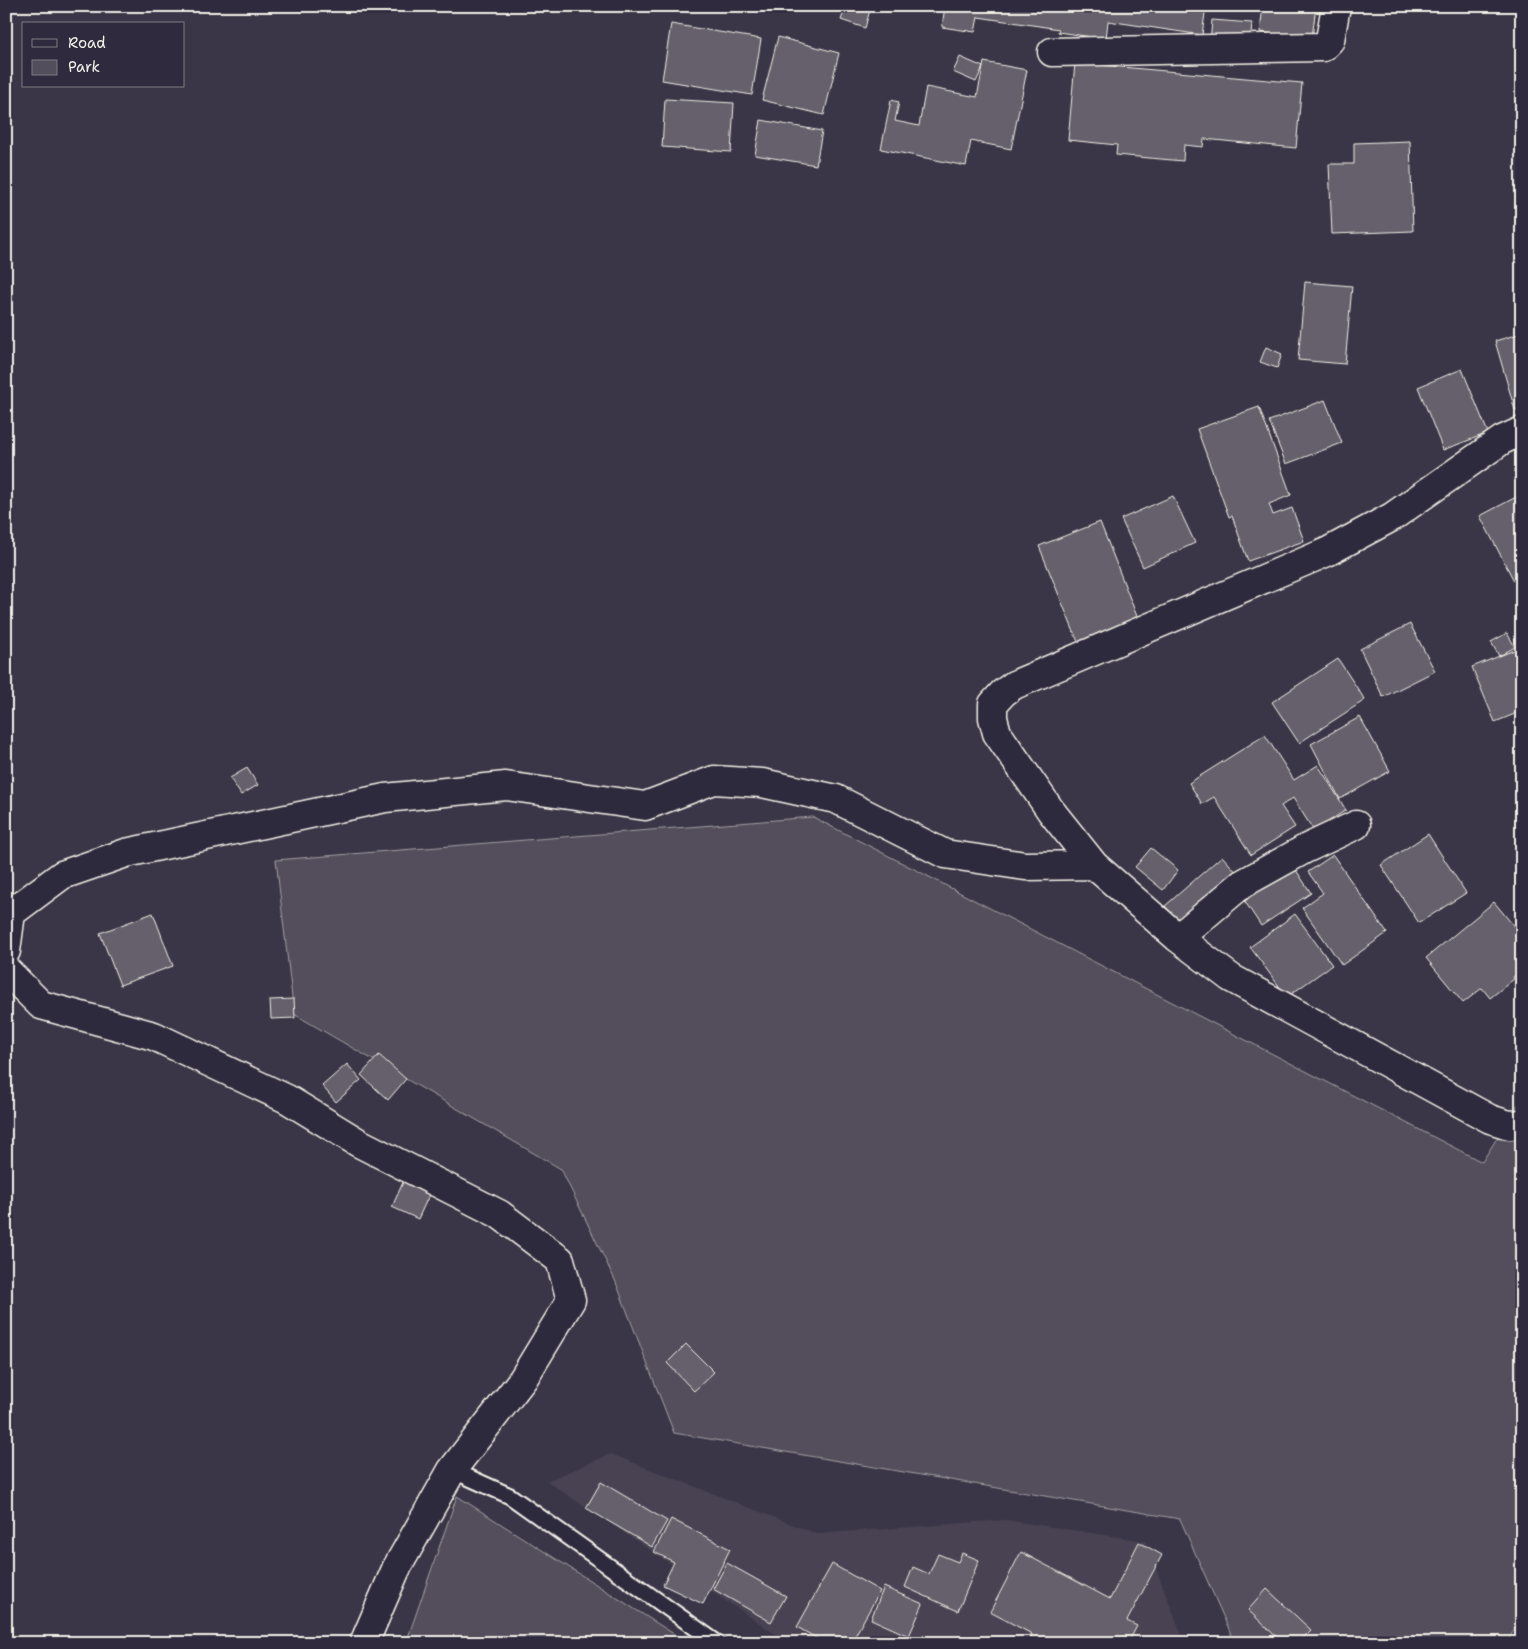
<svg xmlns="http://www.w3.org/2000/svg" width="1528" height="1649" font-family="'Shantell Sans',sans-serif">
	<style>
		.built { fill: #484352 }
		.green { fill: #534e5c; stroke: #a4a0a2 }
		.building { fill: #65616c; stroke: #f4f1e8 }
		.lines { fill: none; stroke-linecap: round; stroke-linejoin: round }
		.lane-casing { stroke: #f4f1e8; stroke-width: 19 }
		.street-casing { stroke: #f4f1e8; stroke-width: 31 }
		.lane { stroke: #2f2a3d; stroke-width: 15 }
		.street { stroke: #2f2a3d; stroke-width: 28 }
	</style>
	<rect width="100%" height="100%" fill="#3b3647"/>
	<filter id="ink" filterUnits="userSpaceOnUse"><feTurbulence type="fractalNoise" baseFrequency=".02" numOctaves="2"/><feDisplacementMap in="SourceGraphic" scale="10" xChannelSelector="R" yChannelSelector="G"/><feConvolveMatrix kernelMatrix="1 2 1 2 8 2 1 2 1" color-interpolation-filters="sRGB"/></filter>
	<g filter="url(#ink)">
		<path class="built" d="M611 1454 817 1534 1005 1520 1145 1541 1185 1643H789L547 1481Z"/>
		<path class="green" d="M813 817 1482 1162 1522 1098V1614L1507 1643H1235L1180 1519 674 1433 615 1280 561 1169 294 1014 276 860Z
			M457 1496 688 1643H406Z"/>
		<path class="building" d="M837 6H871L865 28 841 20 845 9Z
			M945 6H1206L1202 35 1108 21 1106 39 1058 32 1059 29 978 17 975 32 942 27Z
			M1263 6H1316L1312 38 1260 32Z
			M1212 20 1252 23 1250 47 1210 44Z
			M671 24 761 39 752 95 662 80Z
			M778 37 839 53 824 115 762 100Z
			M960 57 983 67 976 82 953 72Z
			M984 62 1027 70 1011 149 971 141 966 166 881 149 891 100 899 102 895 121 919 126 926 87 977 97Z
			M1075 63 1302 83 1296 148 1204 139 1203 147 1184 145 1183 161 1116 155 1117 145 1068 140Z
			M665 99 734 103 731 152 662 147Z
			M761 120 822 131 816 165 755 155Z
			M1410 141 1413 231 1332 234 1329 164H1354V143Z
			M1305 282 1352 286 1345 364 1298 360Z
			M1522 333V408L1515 410 1495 341Z
			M1266 347 1282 354 1277 368 1260 362Z
			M1462 369 1488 433 1443 450 1418 387Z
			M1325 400 1342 443 1286 464 1269 421Z
			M1259 407 1291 495 1269 504 1273 515 1292 508 1304 541 1248 561 1232 516 1229 517 1197 429Z
			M1522 494V596L1480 516Z
			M1173 496 1195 543 1143 567 1121 519Z
			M1100 522 1140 624 1080 647 1039 546Z
			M1410 624 1435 671 1383 697 1360 649Z
			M1507 633 1515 647 1499 656 1491 642Z
			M1522 647V711L1495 722 1472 667Z
			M1338 659 1365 700 1299 743 1272 702Z
			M1360 717 1390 771 1340 799 1311 744Z
			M1265 735 1294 780 1318 765 1346 810 1314 831 1293 798 1281 806 1295 827 1251 855 1214 797 1202 804 1189 783Z
			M247 768 258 785 241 795 230 778Z
			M1428 834 1466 893 1419 923 1381 865Z
			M1151 848 1178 870 1163 890 1135 867Z
			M1333 855 1387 933 1342 965 1302 908 1323 893 1308 872Z
			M1222 856 1238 874 1181 924 1165 906Z
			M1290 861 1311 893 1261 926 1240 894Z
			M1494 902 1522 936V970L1513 977 1514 979 1490 998 1482 988 1463 1003 1426 958Z
			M153 913 173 966 120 985 100 933Z
			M1295 914 1332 965 1287 997 1250 947Z
			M294 999 295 1018 271 1019 270 1000Z
			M379 1055 406 1079 388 1100 361 1075Z
			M347 1064 361 1080 336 1102 322 1086Z
			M404 1180 430 1193 418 1219 392 1207Z
			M686 1344 714 1372 694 1391 667 1363Z
			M601 1482 667 1521 652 1547 586 1508Z
			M671 1519 730 1549 703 1604 663 1585 674 1562 654 1552Z
			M1139 1542 1162 1555 1127 1621 1137 1626 1128 1643H1027L1032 1634 990 1612 1021 1552 1110 1599Z
			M962 1553 979 1560 958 1611 905 1587 913 1567 929 1574 938 1554 958 1562Z
			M727 1563 786 1596 771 1622 713 1589Z
			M832 1564 880 1591 851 1643H825L797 1627Z
			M884 1587 923 1604 909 1636 871 1619Z
			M1267 1589 1311 1630 1298 1643H1283L1248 1610Z"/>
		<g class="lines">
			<g class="lane-casing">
				<path id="lane" d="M452 1470 510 1496 717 1643"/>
			</g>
			<g class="street-casing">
				<path id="street" d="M1052 52 1323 47 1330 40 1336 6
					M1356 825 1305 849 1242 884 1178 938 1231 978 1490 1119 1509 1125 1522 1124
					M1094 865 1051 811 997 733 993 718V704L1003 693 1014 685 1327 552 1392 517 1502 440 1522 431
					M6 951 11 913 62 875 126 853 385 798 506 786 645 806 714 780 762 783 836 799 945 854 1025 866 1094 865 1178 938
					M6 970 41 1005 154 1036 287 1099 359 1143 499 1214 560 1260 571 1300 523 1379 452 1470 396 1569 364 1643"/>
			</g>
			<use href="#lane" class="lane"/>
			<use href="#street" class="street"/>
		</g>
	</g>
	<rect width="1528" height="1649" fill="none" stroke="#2f2a3d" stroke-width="25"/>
	<rect x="12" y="12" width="1503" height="1624" fill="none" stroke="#f4f1e8" stroke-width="2" filter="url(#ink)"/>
	<rect x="22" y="22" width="162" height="65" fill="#2f2a3d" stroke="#7e7a81"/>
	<rect x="32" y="39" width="25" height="8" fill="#2f2a3d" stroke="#7e7a81"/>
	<text x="68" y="48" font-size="15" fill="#f4f1e8">Road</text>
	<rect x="32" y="60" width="25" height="15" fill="#534e5c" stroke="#7e7a81"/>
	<text x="68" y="72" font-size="15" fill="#f4f1e8">Park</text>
</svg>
